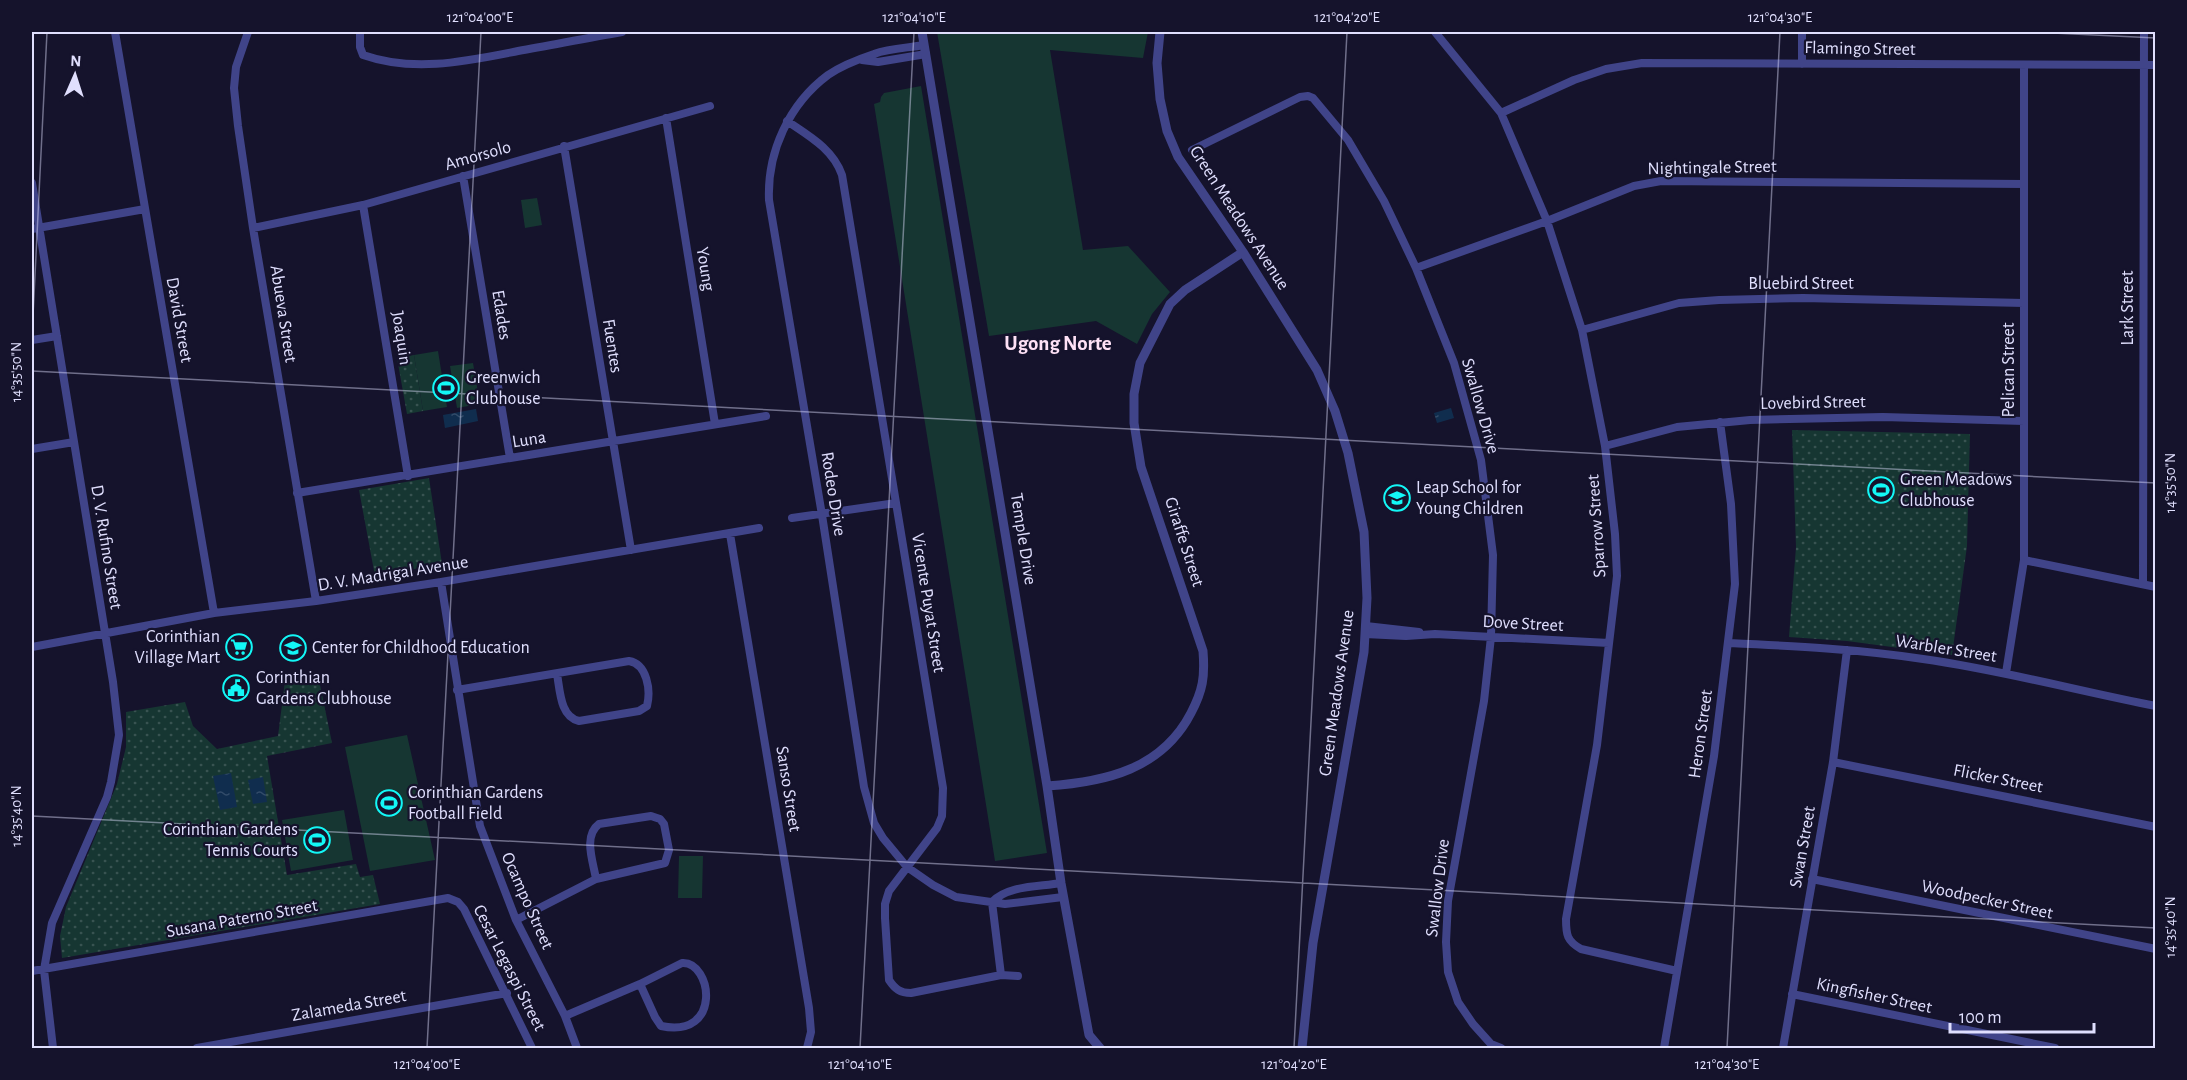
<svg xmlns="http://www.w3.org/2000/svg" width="2187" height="1080" font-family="'Alegreya Sans',sans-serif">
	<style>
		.green { fill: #163632 }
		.park { fill: url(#park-dots) }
		.water { fill: url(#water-ripples) }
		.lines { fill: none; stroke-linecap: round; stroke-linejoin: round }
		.minor { stroke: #404489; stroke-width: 8 }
		.tertiary { stroke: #404489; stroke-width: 9 }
		.ticks { fill: none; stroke: #e0dffe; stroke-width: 1.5; stroke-opacity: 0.45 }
		.labels { text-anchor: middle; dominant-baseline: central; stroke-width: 4.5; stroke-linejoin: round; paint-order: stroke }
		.street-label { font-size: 18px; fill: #e0dffe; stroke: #15132c }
		.poi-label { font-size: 18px; fill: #e0dffe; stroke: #15132c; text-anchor: start }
		.quarter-label { font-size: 21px; font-weight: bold; fill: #fee1f6; stroke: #15132c }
		.neatline { fill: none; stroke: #e0dffe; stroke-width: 2 }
		.ticks-label { font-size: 15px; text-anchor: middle; fill: #e0dffe }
	</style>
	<defs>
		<pattern id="park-dots" width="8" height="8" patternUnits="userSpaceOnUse" patternTransform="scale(1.5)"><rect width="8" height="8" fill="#163632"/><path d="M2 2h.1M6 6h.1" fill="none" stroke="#385351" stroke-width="1.8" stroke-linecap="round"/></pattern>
		<pattern id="water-ripples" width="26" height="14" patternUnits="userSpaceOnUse" patternTransform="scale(1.5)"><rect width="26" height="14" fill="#102d4e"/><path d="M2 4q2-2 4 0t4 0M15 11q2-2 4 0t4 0" fill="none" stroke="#324b69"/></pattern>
	</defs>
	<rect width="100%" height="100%" fill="#15132c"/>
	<path class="green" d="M937 32H1148L1143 58 1050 50 1083 250 1128 246 1170 292 1152 314 1137 344 1096 321 989 336Z
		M921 86 1047 853 995 861 874 104 880 102 881 97 884 93Z
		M537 198 542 225 525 228 521 200Z
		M438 351 447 407 423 411 414 355Z
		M473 363 480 404 457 408 450 366Z
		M407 735 435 860 370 871 345 747Z
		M344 810 353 860 291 871 282 820Z
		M679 856H703L702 898H678Z"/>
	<path class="park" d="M414 355 423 411 407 414 397 358Z
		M1792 430 1970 434 1967 546 1952 655 1847 641 1789 637 1796 547Z
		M429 478 442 564 375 576 359 490Z
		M318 675 332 743 267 756 287 875 356 864 360 877 373 875 380 904 62 958 60 936 66 907 117 784 126 747V712L185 702 193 726 217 749 278 736 285 681Z"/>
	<path class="water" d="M1451 408 1454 418 1437 423 1434 413Z
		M476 409 478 421 445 428 443 415Z
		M231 773 237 807 220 810 213 776Z
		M263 777 267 802 253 804 248 780Z"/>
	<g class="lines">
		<path class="minor" d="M115 32 214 613
			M248 32 236 67 234 88 238 126 253 228 316 601
			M360 32V47L363 55C414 73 467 61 518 51 552 45 587 38 622 32
			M1435 32 1501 113 1547 221 1582 330 1605 446 1615 534 1617 576 1597 745 1566 919C1566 935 1567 941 1581 949L1677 971
			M924 45C908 48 890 48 874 54 859 59 841 66 828 75 789 104 767 152 769 200L822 515 864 787 874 823 883 838 907 867 933 885 956 897 1005 904 1063 897
			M862 60 878 62 926 54
			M1802 64V32
			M1501 113 1574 80 1606 69 1642 63 2156 65
			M666 118 715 424
			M787 121C809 136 833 149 842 175L943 788 942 816 937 828 889 891 885 904V918L889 980C895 989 900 993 911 993L1001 975 1018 976
			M564 146 631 550
			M1192 150 1300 97 1308 96 1313 98 1348 140 1384 201 1416 268 1454 363 1481 460 1493 555 1491 637 1484 701 1448 901 1446 942 1448 972 1458 1002 1473 1024 1491 1044 1501 1048
			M463 176 510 458
			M32 183 113 682 119 735 111 782 107 797 52 923 44 970 53 1048
			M363 205 408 476
			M253 228 363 205 710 106
			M32 229 145 209
			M1416 268 1547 221 1634 186 1661 181 2024 184
			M1582 330 1679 303 1719 300 1803 298 2024 303
			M32 340 57 336
			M1605 446 1677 427 1750 420 1883 417 2024 421
			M32 449 74 442
			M297 493 766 416
			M792 518 896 503
			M730 534 809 1008 811 1032 807 1048
			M2024 560 2156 587
			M441 582 480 826 516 920 565 1016 577 1048
			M2143 584 2144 32
			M1366 626 1419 632
			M1365 634 1406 636 1435 634 1609 643
			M1728 643C1793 646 1859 649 1923 659 2002 670 2078 691 2156 706
			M32 647 214 613 316 601 441 582 759 528
			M2006 673 2024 560V66
			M457 690 629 661C647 664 651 690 647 706L639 711 579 721C560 717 560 690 557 674
			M1833 762 2156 827
			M1812 879 2156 949
			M992 902 1001 975
			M992 902C1008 885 1039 887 1061 883
			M516 920 596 879 665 863 669 850 664 824 660 819 651 816 599 824C583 836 593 861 596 879
			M32 971 448 898 458 902 464 909 532 1048
			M1792 994 2055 1048
			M565 1016 640 984 682 963C712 961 723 1039 661 1026L655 1017 640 984
			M197 1048 507 993
			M1664 1048 1714 756 1735 584 1731 504 1720 422
			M1783 1048 1833 762 1847 650"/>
		<path class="tertiary" d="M922 32 1047 786 1061 883 1089 1035 1100 1048
			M1160 32 1157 63 1160 99 1167 131 1178 157 1243 252 1317 370 1335 411 1348 453 1364 532 1367 598 1364 652 1313 943 1302 1048
			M1047 786C1106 782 1162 769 1191 713 1203 690 1205 677 1203 651L1141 467 1134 423V394L1140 363 1170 304 1185 290 1243 252"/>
	</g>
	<path class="ticks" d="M2031 32 2156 38M32 336 47 32M32 371 2156 483M32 816 2156 928M427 1048 481 32M860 1048 914 32M1294 1048 1347 32M1727 1048 1780 32"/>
	<defs>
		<g id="stadium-ring" transform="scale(1.35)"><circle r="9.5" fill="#15132c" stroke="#13f7f6" stroke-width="1.5"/><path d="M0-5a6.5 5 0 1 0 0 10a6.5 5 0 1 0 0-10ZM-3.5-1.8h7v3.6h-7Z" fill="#13f7f6"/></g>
		<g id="school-ring" transform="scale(1.35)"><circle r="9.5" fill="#15132c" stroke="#13f7f6" stroke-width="1.5"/><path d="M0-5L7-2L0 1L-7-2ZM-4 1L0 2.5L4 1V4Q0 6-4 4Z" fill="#13f7f6"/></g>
		<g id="supermarket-ring" transform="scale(1.35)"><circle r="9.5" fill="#15132c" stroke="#13f7f6" stroke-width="1.5"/><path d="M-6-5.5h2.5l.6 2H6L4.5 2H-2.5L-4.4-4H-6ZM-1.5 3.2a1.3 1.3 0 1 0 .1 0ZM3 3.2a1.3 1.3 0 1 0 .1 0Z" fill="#13f7f6"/></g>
		<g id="civic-ring" transform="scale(1.35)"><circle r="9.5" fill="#15132c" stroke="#13f7f6" stroke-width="1.5"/><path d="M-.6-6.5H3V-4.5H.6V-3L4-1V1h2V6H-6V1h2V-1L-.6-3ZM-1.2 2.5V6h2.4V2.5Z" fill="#13f7f6"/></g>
	</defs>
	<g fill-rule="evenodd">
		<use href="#stadium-ring" x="446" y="388"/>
		<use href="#stadium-ring" x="1881" y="490"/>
		<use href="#school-ring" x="1397" y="498"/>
		<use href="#supermarket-ring" x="239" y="647"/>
		<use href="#school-ring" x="293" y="648"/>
		<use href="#civic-ring" x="236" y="688"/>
		<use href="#stadium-ring" x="389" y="803"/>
		<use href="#stadium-ring" x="317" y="840"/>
	</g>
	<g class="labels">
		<g class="street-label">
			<text transform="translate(1860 49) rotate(1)">Flamingo Street</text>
			<text transform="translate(478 156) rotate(-16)">Amorsolo</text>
			<text transform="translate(1712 168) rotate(-1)">Nightingale Street</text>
			<text transform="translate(1239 218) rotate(57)">Green Meadows Avenue</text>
			<text transform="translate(705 269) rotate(81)">Young</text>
			<text x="1801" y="284">Bluebird Street</text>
			<text transform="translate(2128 308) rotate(-90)">Lark Street</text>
			<text transform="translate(283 314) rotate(81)">Abueva Street</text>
			<text transform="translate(501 315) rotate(81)">Edades</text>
			<text transform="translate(179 320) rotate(80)">David Street</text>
			<text transform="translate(401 338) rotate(81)">Joaquin</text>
			<text transform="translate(612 346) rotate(81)">Fuentes</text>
			<text transform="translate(2009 370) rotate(-90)">Pelican Street</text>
			<text transform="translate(1813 403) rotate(-1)">Lovebird Street</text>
			<text transform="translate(1480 406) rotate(74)">Swallow Drive</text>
			<text transform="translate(529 440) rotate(-9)">Luna</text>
			<text transform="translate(833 494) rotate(81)">Rodeo Drive</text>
			<text transform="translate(1597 526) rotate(-94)">Sparrow Street</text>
			<text transform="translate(1023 539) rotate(81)">Temple Drive</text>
			<text transform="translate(1184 542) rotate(72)">Giraffe Street</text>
			<text transform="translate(106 547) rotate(81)">D. V. Rufino Street</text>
			<text transform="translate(393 574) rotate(-9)">D. V. Madrigal Avenue</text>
			<text transform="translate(928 603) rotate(81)">Vicente Puyat Street</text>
			<text transform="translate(1523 624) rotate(3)">Dove Street</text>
			<text transform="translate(1946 649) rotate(9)">Warbler Street</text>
			<text transform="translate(1337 693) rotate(-82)">Green Meadows Avenue</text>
			<text transform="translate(1701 734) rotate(-82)">Heron Street</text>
			<text transform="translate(1998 779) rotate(11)">Flicker Street</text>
			<text transform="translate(788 789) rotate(81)">Sanso Street</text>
			<text transform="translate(1803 847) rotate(-80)">Swan Street</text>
			<text transform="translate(1438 888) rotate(-83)">Swallow Drive</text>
			<text transform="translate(1987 900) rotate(12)">Woodpecker Street</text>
			<text transform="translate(527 901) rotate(66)">Ocampo Street</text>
			<text transform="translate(242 919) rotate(-10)">Susana Paterno Street</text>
			<text transform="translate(509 968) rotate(63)">Cesar Legaspi Street</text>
			<text transform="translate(1874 996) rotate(12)">Kingfisher Street</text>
			<text transform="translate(349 1006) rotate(-10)">Zalameda Street</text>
		</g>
		<g class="poi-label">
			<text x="466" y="378">Greenwich<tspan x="466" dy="21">Clubhouse</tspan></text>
			<text x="1900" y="480">Green Meadows<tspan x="1900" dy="21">Clubhouse</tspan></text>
			<text x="1416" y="488">Leap School for<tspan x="1416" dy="21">Young Children</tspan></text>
			<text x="220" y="637" text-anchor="end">Corinthian<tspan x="220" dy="21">Village Mart</tspan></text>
			<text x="312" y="648">Center for Childhood Education</text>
			<text x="256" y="678">Corinthian<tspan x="256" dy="21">Gardens Clubhouse</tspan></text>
			<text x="408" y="793">Corinthian Gardens<tspan x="408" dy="21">Football Field</tspan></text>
			<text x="298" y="830" text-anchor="end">Corinthian Gardens<tspan x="298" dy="21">Tennis Courts</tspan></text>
		</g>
		<g class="quarter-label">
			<text x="1058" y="343">Ugong Norte</text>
		</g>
	</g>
	<rect width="2187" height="1080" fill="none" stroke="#15132c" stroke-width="66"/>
	<g transform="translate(75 75) rotate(3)" stroke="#15132c" stroke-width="4.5" paint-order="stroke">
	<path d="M0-4.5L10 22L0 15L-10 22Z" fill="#e0dffe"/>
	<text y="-9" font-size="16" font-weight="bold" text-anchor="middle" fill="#e0dffe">N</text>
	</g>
	<path d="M1950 1023v9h144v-9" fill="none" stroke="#e0dffe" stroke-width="3"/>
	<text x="1959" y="1023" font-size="18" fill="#e0dffe" stroke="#15132c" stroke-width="4.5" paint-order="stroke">100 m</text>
	<rect x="33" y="33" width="2121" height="1014" class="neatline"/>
	<g class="ticks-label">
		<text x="480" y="22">121°04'00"E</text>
		<text x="914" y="22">121°04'10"E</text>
		<text x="1347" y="22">121°04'20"E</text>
		<text x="1780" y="22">121°04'30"E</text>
		<text transform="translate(16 372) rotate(-90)" y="5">14°35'50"N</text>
		<text transform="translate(2170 483) rotate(-90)" y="5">14°35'50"N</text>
		<text transform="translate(16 816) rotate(-90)" y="5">14°35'40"N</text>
		<text transform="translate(2170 927) rotate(-90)" y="5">14°35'40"N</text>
		<text x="427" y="1069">121°04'00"E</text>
		<text x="860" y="1069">121°04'10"E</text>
		<text x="1294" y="1069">121°04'20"E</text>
		<text x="1727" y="1069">121°04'30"E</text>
	</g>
</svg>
